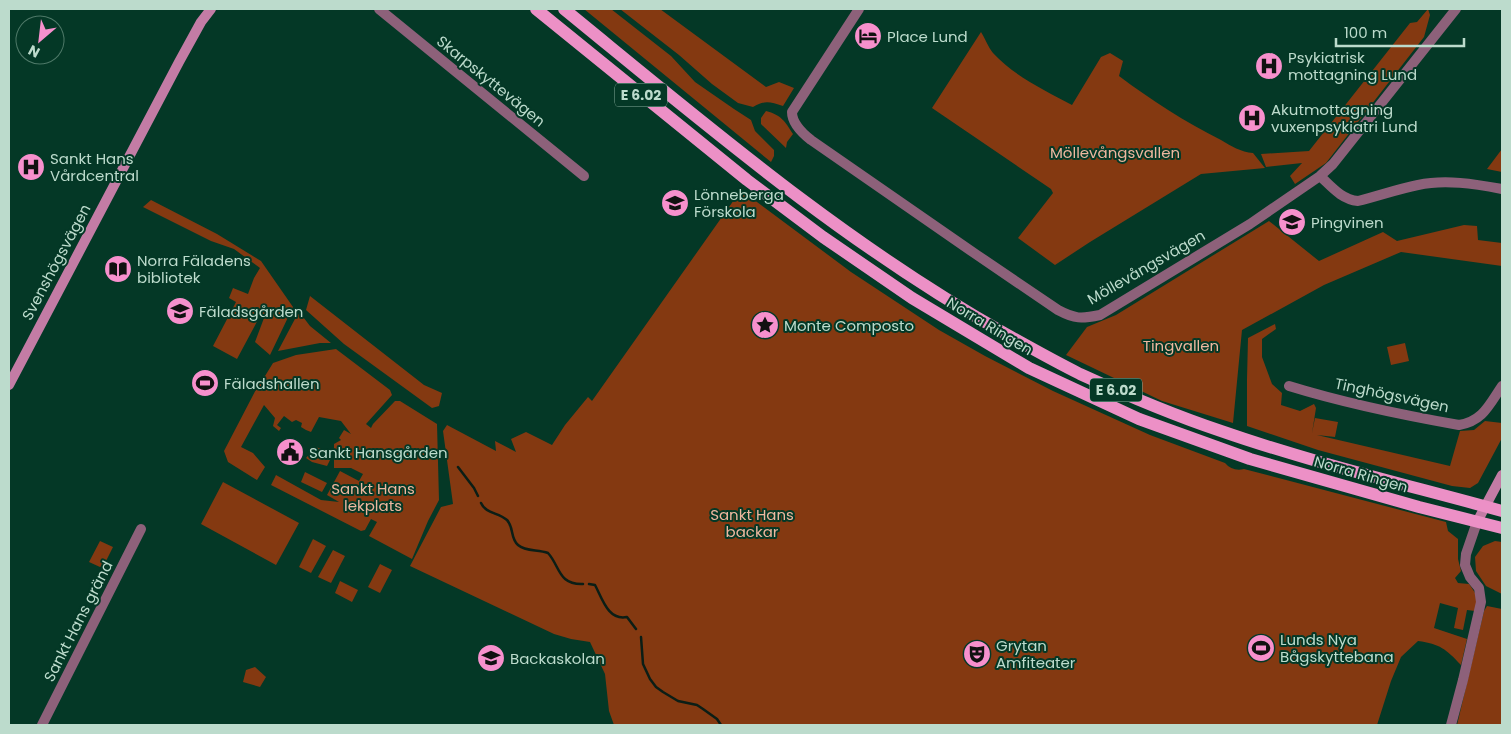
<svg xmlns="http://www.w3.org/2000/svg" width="1511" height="734" font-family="Poppins,sans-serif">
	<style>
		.green { fill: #843911 }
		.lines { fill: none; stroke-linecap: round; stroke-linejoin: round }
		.stream { stroke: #0b1e16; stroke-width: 2.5 }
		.minor { stroke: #8d617a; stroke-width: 10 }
		.secondary { stroke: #c37ca5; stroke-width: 10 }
		.primary { stroke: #ec90c6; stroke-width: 12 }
		.labels { text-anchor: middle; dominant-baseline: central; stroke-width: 4; stroke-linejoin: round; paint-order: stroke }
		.shield { fill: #043826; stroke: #85aa9a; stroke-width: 1 }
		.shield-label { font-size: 14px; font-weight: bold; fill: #bcdbcc }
		.poi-label { font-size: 15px; fill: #bcdbcc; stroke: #043826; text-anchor: start }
		.street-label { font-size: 15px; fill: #bcdbcc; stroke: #043826 }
		.park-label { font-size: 15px; fill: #eeb79f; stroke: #043826 }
	</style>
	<rect width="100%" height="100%" fill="#043826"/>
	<path class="green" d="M584 9H611L671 56 695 82 734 109 751 120 755 131 774 150V156L771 162Z
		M620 9H660L766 87 779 82 794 88 783 106C770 102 765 100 753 107L738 103 712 84 679 55Z
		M1428 9 1430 15 1424 37 1326 163 1295 184 1290 176 1302 163 1266 167 1261 154 1309 151 1410 23 1417 22Z
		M981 32C985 38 988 47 993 53 1014 76 1044 90 1072 105L1101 57 1110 53 1123 61 1119 76C1151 100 1185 122 1221 140 1231 146 1241 152 1253 153L1265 168 1201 174 1090 242 1055 265 1018 238 1053 193 1051 189 932 108Z
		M766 111C781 115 785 121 793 134L787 142 786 148 761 124V118Z
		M1502 149V172L1487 169Z
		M741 190 851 272 939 330 985 356 1053 391 1150 435 1225 463C1230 469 1237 471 1244 469L1446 522 1448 531 1458 539V559L1461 571 1455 578 1458 583 1469 584C1477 595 1479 598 1475 611L1467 610 1463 630 1454 628 1458 608 1440 603 1434 628 1467 639 1461 665C1446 649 1440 644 1418 641L1401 657 1391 681 1377 725H614L609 711 605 674 590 642 571 639 554 634 410 566 441 507 453 504 443 431 447 425 496 451 495 441 516 452 511 439 526 432 552 445 565 425 588 397 592 401Z
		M151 200 217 234 261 261 293 307 270 355 255 342 264 318 260 316 237 359 213 346 236 302 229 298 233 288 248 294 254 278 260 268 234 249 211 241 143 207Z
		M1269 221 1319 261 1383 232 1397 241 1464 225 1477 226 1478 240 1502 243V266L1401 252 1324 285 1242 330 1233 423 1162 401 1066 355 1087 327 1116 315Z
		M310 296 424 385 442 393 439 406 432 408 344 344 306 310Z
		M300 313 310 326 331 343H320L278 351 296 317Z
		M1275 324 1276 329 1262 339V357L1272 384 1282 393 1281 405 1300 411 1314 404 1316 408 1312 433 1315 418 1338 422 1335 437 1317 435 1450 466 1460 431 1474 430 1485 421 1502 423V438L1478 483 1470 488 1452 486 1318 450 1247 426V379L1248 338Z
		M1405 343 1409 361 1391 365 1387 347Z
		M336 349 390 390 392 395 366 424 371 428 373 424 395 401H400L437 424 439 500 428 521 412 559 369 536 377 522 371 519 365 530 361 531 271 485 276 475 321 500 339 502 327 495 340 471 359 481 363 474 351 468H334V444L341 440 339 438 344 430 351 434 341 421 319 417 311 432 306 430 301 427 302 423 296 420 292 422 284 416 277 425 281 428 279 431 273 426 275 418 264 405 241 447 253 453 265 467 257 480 228 462 224 451 262 378 265 376 273 363 296 355Z
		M316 447 321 449 318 456 330 460 327 466 312 462 306 458Z
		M305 472 327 483 322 492 301 482Z
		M223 482 299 523 276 565 201 524Z
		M313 539 326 546 311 573 299 567Z
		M100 541 113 547 104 565 100 567 89 562Z
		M1495 541 1502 542V594L1486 586 1476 571 1475 557 1483 546Z
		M333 550 345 556 331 583 318 577Z
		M380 564 392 570 380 593 368 587Z
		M340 581 358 590 352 602 335 593Z
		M1487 606 1502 609V725H1457L1484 611Z
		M255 667 266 677 260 687 243 682 246 670Z"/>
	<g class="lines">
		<path class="stream" d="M458 467 474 488 478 496
			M481 503C486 514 498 512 507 520 514 527 510 538 518 545 526 552 538 549 548 553 560 566 558 585 583 584
			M589 584 595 585C602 598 608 621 627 617L636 629
			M641 637 643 664 650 679 656 687 663 692 678 701 697 705 703 709 717 719 721 725"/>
		<path class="minor" d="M379 9 584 176
			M859 9 792 112C792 123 802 133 811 140L977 255 1058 310C1075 319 1081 319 1100 315L1250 224 1320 176 1333 164 1456 9
			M1320 176C1332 187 1341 199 1358 201 1378 196 1398 189 1418 185 1445 179 1475 184 1502 189
			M1289 386C1344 403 1402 415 1459 425 1483 421 1489 405 1502 386
			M42 725 141 529
			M1451 725 1463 680 1481 602 1479 588 1470 577 1465 565 1466 554 1477 522"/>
		<path class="secondary" d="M9 385 179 62 201 22 211 9
			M1477 522 1502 475"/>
		<path class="primary" d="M536 9 747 180 823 237 912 298 1029 368 1139 419 1250 459 1419 507 1502 528
			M564 9C705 124 844 243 1004 333 1029 347 1054 361 1080 374 1126 395 1173 415 1221 431 1313 463 1408 485 1502 511"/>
	</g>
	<defs>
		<g id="hotel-disc" transform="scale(1.4375)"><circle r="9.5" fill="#f790cd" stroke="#043826"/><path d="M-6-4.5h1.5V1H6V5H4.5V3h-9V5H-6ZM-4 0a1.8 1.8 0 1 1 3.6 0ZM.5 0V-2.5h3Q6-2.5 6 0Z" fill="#111"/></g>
		<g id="hospital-disc" transform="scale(1.4375)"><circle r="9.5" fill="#f790cd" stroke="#043826"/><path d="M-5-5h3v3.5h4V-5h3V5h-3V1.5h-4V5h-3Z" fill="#111"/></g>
		<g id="school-disc" transform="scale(1.4375)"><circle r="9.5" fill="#f790cd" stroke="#043826"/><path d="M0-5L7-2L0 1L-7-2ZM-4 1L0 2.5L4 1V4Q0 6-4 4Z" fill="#111"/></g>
		<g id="library-disc" transform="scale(1.4375)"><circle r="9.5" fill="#f790cd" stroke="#043826"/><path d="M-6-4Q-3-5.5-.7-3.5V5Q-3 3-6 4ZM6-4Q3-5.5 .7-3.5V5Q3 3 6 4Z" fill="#111"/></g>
		<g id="sight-disc" transform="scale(1.4375)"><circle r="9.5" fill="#f790cd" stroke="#043826"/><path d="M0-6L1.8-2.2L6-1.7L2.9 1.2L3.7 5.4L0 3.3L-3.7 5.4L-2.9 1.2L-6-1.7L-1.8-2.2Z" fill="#111"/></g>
		<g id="stadium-disc" transform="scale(1.4375)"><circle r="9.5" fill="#f790cd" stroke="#043826"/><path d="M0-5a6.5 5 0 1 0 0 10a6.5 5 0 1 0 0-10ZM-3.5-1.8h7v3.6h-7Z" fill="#111"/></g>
		<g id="civic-disc" transform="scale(1.4375)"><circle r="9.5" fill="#f790cd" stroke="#043826"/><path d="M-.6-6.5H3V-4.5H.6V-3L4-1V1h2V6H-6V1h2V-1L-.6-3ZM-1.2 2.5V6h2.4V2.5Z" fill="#111"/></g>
		<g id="theatre-disc" transform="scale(1.4375)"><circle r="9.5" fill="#f790cd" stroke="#043826"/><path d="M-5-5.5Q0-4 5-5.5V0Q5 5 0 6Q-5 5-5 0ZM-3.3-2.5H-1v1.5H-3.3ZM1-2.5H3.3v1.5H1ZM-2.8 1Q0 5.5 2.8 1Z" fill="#111"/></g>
	</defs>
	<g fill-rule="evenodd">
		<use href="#hotel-disc" x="868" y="36"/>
		<use href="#hospital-disc" x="1269" y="66"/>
		<use href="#hospital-disc" x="1252" y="118"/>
		<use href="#hospital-disc" x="31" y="167"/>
		<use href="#school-disc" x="675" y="203"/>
		<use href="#school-disc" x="1292" y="222"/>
		<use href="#library-disc" x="118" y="269"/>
		<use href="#school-disc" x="180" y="311"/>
		<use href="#sight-disc" x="765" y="325"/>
		<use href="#stadium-disc" x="205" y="383"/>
		<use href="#civic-disc" x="290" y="452"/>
		<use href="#stadium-disc" x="1261" y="648"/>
		<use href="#theatre-disc" x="977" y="654"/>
		<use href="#school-disc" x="491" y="658"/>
	</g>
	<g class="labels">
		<g class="shield">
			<rect x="615" y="83.5" width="52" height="23" rx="4"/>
			<rect x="1090" y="378.5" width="52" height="23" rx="4"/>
		</g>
		<g class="shield-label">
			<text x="641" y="95">E 6.02</text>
			<text x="1116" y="390">E 6.02</text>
		</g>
		<g class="poi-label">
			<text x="887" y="36">Place Lund</text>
			<text x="1288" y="57">Psykiatrisk<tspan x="1288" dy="17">mottagning Lund</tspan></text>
			<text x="1271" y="109">Akutmottagning<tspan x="1271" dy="17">vuxenpsykiatri Lund</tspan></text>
			<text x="50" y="158">Sankt Hans<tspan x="50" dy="17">Vårdcentral</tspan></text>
			<text x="694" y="194">Lönneberga<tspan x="694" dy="17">Förskola</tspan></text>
			<text x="1311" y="222">Pingvinen</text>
			<text x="137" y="260">Norra Fäladens<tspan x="137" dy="17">bibliotek</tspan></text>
			<text x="199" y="311">Fäladsgården</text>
			<text x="784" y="325">Monte Composto</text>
			<text x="224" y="383">Fäladshallen</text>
			<text x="309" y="452">Sankt Hansgården</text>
			<text x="1280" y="639">Lunds Nya<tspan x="1280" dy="17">Bågskyttebana</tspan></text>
			<text x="996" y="645">Grytan<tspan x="996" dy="17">Amfiteater</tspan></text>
			<text x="510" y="658">Backaskolan</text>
		</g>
		<g class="street-label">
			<text transform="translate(491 81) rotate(39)">Skarpskyttevägen</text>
			<text transform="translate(56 262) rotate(-62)">Svenshögsvägen</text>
			<text transform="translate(1146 267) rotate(-30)">Möllevångsvägen</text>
			<text transform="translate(990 326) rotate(31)">Norra Ringen</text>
			<text transform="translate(1392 395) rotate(12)">Tinghögsvägen</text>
			<text transform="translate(1361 474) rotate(16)">Norra Ringen</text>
			<text transform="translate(78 621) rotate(-63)">Sankt Hans gränd</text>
		</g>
		<g class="park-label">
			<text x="1115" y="152">Möllevångsvallen</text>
			<text x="1181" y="345">Tingvallen</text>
			<text x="373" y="488">Sankt Hans<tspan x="373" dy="17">lekplats</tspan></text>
			<text x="752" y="514">Sankt Hans<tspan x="752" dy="17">backar</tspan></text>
		</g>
	</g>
	<rect width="1511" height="734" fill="none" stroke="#bcdbcc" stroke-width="20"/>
	<g transform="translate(40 40) rotate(208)"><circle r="24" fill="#043826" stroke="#4e7968"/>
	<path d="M0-4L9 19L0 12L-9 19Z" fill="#f790cd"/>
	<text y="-8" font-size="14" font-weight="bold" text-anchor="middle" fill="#bcdbcc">N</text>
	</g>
	<path d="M1336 38v8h128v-8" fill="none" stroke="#bcdbcc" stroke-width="2.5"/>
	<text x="1344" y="38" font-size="15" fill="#bcdbcc" stroke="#043826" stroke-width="4" paint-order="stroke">100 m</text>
</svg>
